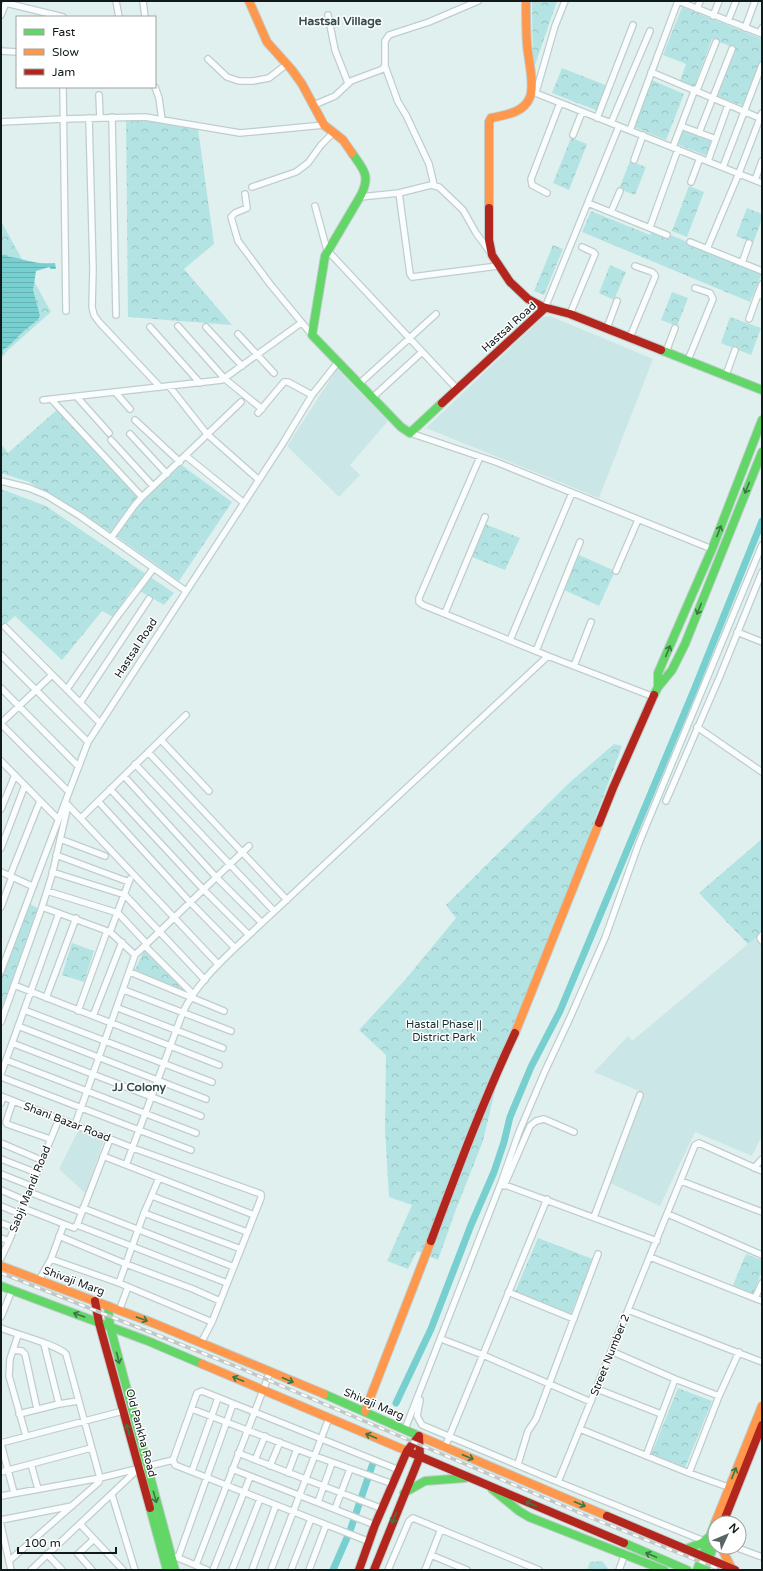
<svg xmlns="http://www.w3.org/2000/svg" width="763" height="1571" font-family="'Varela Round',sans-serif">
	<style>
		.built { fill: #cbe6e6 }
		.park { fill: url(#park-crowns) }
		.water { fill: url(#water-rules) }
		.lines { fill: none; stroke-linecap: round; stroke-linejoin: round }
		.canal { stroke: #77cfcf; stroke-width: 7 }
		.street-casing { stroke: #c0cdcc; stroke-width: 8 }
		.fast-casing { stroke: #c0cdcc; stroke-width: 10 }
		.slow-casing { stroke: #c0cdcc; stroke-width: 10 }
		.jam-casing { stroke: #c0cdcc; stroke-width: 10 }
		.street { stroke: #fafdfd; stroke-width: 5.5 }
		.fast { stroke: #63d668; stroke-width: 8 }
		.slow { stroke: #ff974d; stroke-width: 8 }
		.jam { stroke: #b3261e; stroke-width: 8 }
		.rail-casing { stroke: #c2c7c7; stroke-width: 3.5 }
		.rail { stroke: #fff; stroke-width: 2; stroke-dasharray: 6; stroke-linecap: butt }
		.oneway { stroke: #3a7841 }
		.labels { text-anchor: middle; dominant-baseline: central; stroke-width: 3; stroke-linejoin: round; paint-order: stroke }
		.street-label { font-size: 11px; fill: #101a1a; stroke: #fff }
		.park-label { font-size: 11px; fill: #1a2e2e; stroke: #fff }
		.neighbourhood-label { font-size: 12px; font-weight: bold; fill: #364d4d; stroke: #fff }
	</style>
	<defs>
		<pattern id="park-crowns" width="20" height="18" patternUnits="userSpaceOnUse"><rect width="20" height="18" fill="#b3e4e3"/><path d="M2 6a3 3 0 1 1 6 0M12 15a3 3 0 1 1 6 0" fill="none" stroke="#99c3c2"/></pattern>
		<pattern id="water-rules" width="6" height="5" patternUnits="userSpaceOnUse"><rect width="6" height="5" fill="#77cfcf"/><path d="M0 2.5h6" fill="none" stroke="#66b1b1"/></pattern>
	</defs>
	<rect width="100%" height="100%" fill="#e0f0ef"/>
	<path class="built" d="M550 316 653 359 599 498 426 428 543 317Z
		M337 369 388 421 350 465 360 475 339 497 287 446Z
		M756 939 762 947V1138L760 1140 752 1156 695 1132 660 1206 610 1183 644 1093 594 1072 628 1036 632 1041 748 944Z
		M78 1131 104 1141 85 1193 59 1169Z"/>
	<path class="park" d="M532 1H557L533 71Z
		M682 7 762 39V60L744 106 716 96 735 48 712 39 694 87 680 81 686 64 663 55Z
		M562 68 608 86 598 111 552 93Z
		M652 80 684 94 666 140 634 127Z
		M150 118 198 129 214 244 184 269 232 325 128 317 126 120Z
		M682 129 712 141 707 156 677 144Z
		M571 138 587 144 569 190 553 183Z
		M630 161 646 167 635 195 619 189Z
		M689 186 704 192 687 237 672 231Z
		M747 208 762 214V219L753 243 736 236Z
		M591 211 650 235 654 228 762 273 750 302 582 232Z
		M1 221 51 312 8 350 1 359Z
		M553 245 563 249 544 295 534 291Z
		M610 265 626 272 614 300 599 293Z
		M672 292 688 298 677 326 661 320Z
		M730 317 761 328 751 355 721 343Z
		M58 409 140 495 176 461 232 502 179 581 112 533 29 482 1 473V444L8 453Z
		M1 489 46 506 174 593 164 605 133 587 113 617 102 611 62 660 15 616 1 628Z
		M485 524 520 538 505 570 472 557Z
		M577 554 615 571 599 606 562 589Z
		M614 744 622 746 530 994 507 1040 483 1141 455 1212 438 1260 417 1251 408 1269 387 1261 412 1205 389 1197 385 1130 386 1055 359 1030 405 980 456 918 446 905 568 784Z
		M762 839V934L748 944 699 893Z
		M30 904 41 910 1 1018V979Z
		M72 943 94 951 84 982 62 975Z
		M144 950 185 991 134 972Z
		M538 1238 593 1259 569 1318 514 1294Z
		M746 1254 762 1260V1271L753 1294 733 1285Z
		M678 1388 712 1401 685 1468 651 1455Z
		M602 1561 609 1570H587L590 1562Z"/>
	<path class="water" d="M1 254C6 257 11 257 17 258 32 262 38 264 55 263L56 269H51L49 267 36 271 33 290 40 316C36 323 29 326 24 331 16 338 12 344 3 350L2 356Z"/>
	<g class="lines">
		<path class="canal" d="M396 1403 431 1329 471 1225 494 1172 504 1142 510 1117 531 1067 560 1011 694 690 762 521
			M333 1570 350 1531 373 1463"/>
		<g class="street-casing">
			<path id="street" d="M116 1 119 17
				M143 1 145 17
				M678 1 762 34
				M6 3 63 17
				M697 9 700 1
				M1 15 5 5 7 1
				M328 15 335 50 348 83
				M713 16 719 1
				M728 21 736 1
				M745 28 755 1
				M760 33 762 28
				M1 51 17 52
				M208 59 227 77 239 81H253L269 78 287 64
				M385 66 398 102 406 115 429 164 434 185
				M651 72 762 119
				M532 86 533 90 538 94 762 183
				M63 87 66 311
				M155 87 159 98 162 120
				M697 90 716 42
				M536 92 555 26 565 1
				M99 95 100 118
				M314 105 335 96 351 81 383 69 385 65V41L389 35 429 22 478 1
				M112 117 116 315
				M89 118 93 269 92 307 94 315 99 322 160 387
				M597 118 633 25
				M1 122 63 119 145 117 240 133 324 125
				M611 123 650 31
				M681 126 716 139
				M630 130 678 1
				M699 133 732 49
				M573 135 582 112
				M673 147 695 89
				M634 160 643 135
				M708 161 728 105
				M723 167 762 65
				M739 173 762 113
				M755 180 762 161
				M691 182 700 158
				M252 187 296 172 308 163 321 145 334 132
				M399 193 410 274 412 277 498 266
				M547 193 532 185 531 179 560 103
				M245 194 247 208 235 213 231 217 238 241 270 284 312 335
				M360 197 399 193 431 185 439 187 463 210 476 233 490 252
				M588 203 667 235
				M315 206 327 250 457 389
				M611 212 620 191
				M650 227 678 149
				M690 242 762 271
				M707 249 739 173
				M742 263 749 243
				M758 294 762 284
				M545 308 619 126
				M570 314 595 254 593 252 582 247
				M749 319 758 294 762 296
				M178 326 225 379 262 409
				M150 327 200 383
				M206 327 242 366
				M607 328 617 301
				M238 334 274 373
				M630 337 655 277V275L652 272 635 266
				M666 352 675 328
				M688 360 713 299 710 293 695 288
				M726 375 735 350
				M359 384 436 314
				M169 386 207 434 259 480
				M116 393 130 409
				M77 397 109 433
				M372 398 422 352
				M43 400 222 380 301 323
				M52 400 142 497
				M258 413 284 382H288L312 395
				M135 420 180 462
				M410 433 496 462 712 549
				M130 434 167 474
				M111 440 153 486
				M186 456 244 503
				M480 457 419 598V602L423 605 548 656
				M1 481 29 488 46 495 80 516 186 591
				M111 538 134 506 142 497 241 402
				M616 571 638 520
				M445 613 485 517
				M5 627 100 723
				M737 632 762 642
				M510 640 572 493
				M536 651 580 542
				M1 655 88 742
				M574 666 591 622
				M1 688 78 766
				M67 689 116 618 153 569
				M80 703 149 599
				M1 723 52 675
				M1 724 68 791
				M697 727 762 772
				M161 740 209 791
				M148 752 287 900
				M1 761 58 819
				M135 764 274 911
				M124 776 216 877 262 923
				M110 789 203 889 249 935
				M98 801 190 902 235 948
				M666 801 720 676 762 572
				M66 803 218 964
				M1 809 15 775
				M81 818 186 715
				M60 839 105 856
				M1 848 25 785
				M56 855 129 882
				M1 872 32 886
				M52 872 125 895 205 980
				M10 876 40 801
				M47 891 118 913 147 944
				M1 907 12 877
				M42 907 110 932 135 955
				M110 932 130 879
				M762 935 760 938 762 941
				M145 946 193 994
				M1 971 88 742 283 443 312 395 338 362
				M130 972 224 1011
				M14 985 219 1065
				M124 990 231 1031
				M46 998 76 918
				M118 1008 223 1048
				M24 1010 212 1082
				M78 1011 107 931
				M93 1016 122 942
				M1 1022 42 907 52 875 68 805
				M18 1026 206 1099
				M12 1043 201 1116
				M6 1060 196 1133
				M1 1074 59 913
				M1 1077 191 1150
				M1 1096 133 1148 261 1194V1198L212 1322 201 1343
				M13 1101 6 1122 7 1124 50 1139
				M1 1103 3 1097
				M75 1125 135 955 249 846
				M1 1143 41 1160
				M103 1156 254 1215
				M1 1159 37 1173
				M126 1165 183 1012C195 987 215 967 235 948L548 656 654 697
				M754 1168 762 1159
				M1 1174 31 1186
				M681 1181 762 1212
				M505 1185 657 1241
				M504 1186 530 1126 536 1121 544 1119 574 1132
				M1 1190 26 1201
				M29 1192 81 1212
				M152 1196 247 1232
				M1 1206 20 1214
				M23 1208 74 1228 77 1225 227 1283
				M83 1208 234 1267
				M144 1213 241 1249
				M668 1214 762 1255
				M594 1217 640 1095
				M1 1223 14 1228
				M77 1225 110 1139
				M59 1236 126 1264 193 1289 220 1301
				M1 1238 9 1241
				M650 1257 762 1301
				M1 1258 9 1241 59 1119
				M51 1259 119 1283 212 1322
				M39 1280 51 1259 64 1224
				M119 1283 144 1213 159 1178
				M508 1292 574 1319
				M755 1298 762 1283
				M628 1310 762 1362
				M119 1311 128 1287
				M1 1317 12 1290
				M1 1328C15 1334 58 1345 66 1354L100 1478 99 1482 9 1561
				M18 1335 10 1359 9 1376 26 1436
				M444 1340 483 1355 591 1402
				M44 1344 59 1404
				M13 1350 22 1351 25 1354 37 1409
				M611 1351 675 1379 719 1396
				M597 1389 661 1414
				M420 1400 417 1416 422 1425 558 1482
				M192 1409 315 1456 393 1484
				M19 1414 59 1404 78 1401
				M405 1429 501 1183 519 1132 545 1071 569 1020 605 938 639 843 762 545
				M580 1429 689 1473 728 1487
				M1 1443 123 1411
				M1 1444 14 1493
				M445 1447 547 1199
				M238 1453 383 1509
				M646 1456 675 1379
				M255 1460 265 1436
				M31 1464 38 1489
				M518 1464 528 1431 536 1419 598 1254
				M270 1466 280 1442
				M232 1469 375 1525
				M192 1471 218 1398
				M1 1472 91 1448
				M288 1473 297 1449
				M689 1473 719 1396 739 1352
				M112 1495 135 1570
				M1 1496 100 1478 173 1460
				M318 1502 332 1463
				M335 1509 350 1469
				M1 1520 72 1506
				M80 1524 123 1570
				M1 1525 11 1570
				M704 1541 558 1482 695 1145 699 1143 762 1171
				M370 1542 175 1465 173 1460 197 1393 202 1391 399 1470
				M735 1547 762 1557
				M47 1554 62 1570
				M431 1555 467 1570
				M176 1557 207 1570
				M178 1558 233 1404
				M196 1565 270 1372
				M31 1570 139 1468
				M92 1570 78 1554 94 1539
				M213 1570 250 1477
				M232 1570 260 1499
				M252 1570 276 1505
				M271 1570 329 1418
				M291 1570 311 1519
				M309 1570 326 1525
				M388 1570 409 1521 413 1518 539 1570
				M425 1570 441 1529
				M619 1570 625 1554"/>
		</g>
		<g class="fast-casing">
			<path id="fast" d="M352 153C363 169 371 175 361 195L325 256 312 335 401 427 410 433 442 403
				M661 350 762 390
				M658 687V673L712 549 762 420
				M654 695 658 687 672 670 685 644 762 452
				M1 1286 148 1341 202 1364
				M108 1306 110 1326 175 1570
				M324 1394 419 1436
				M492 1489 519 1511 529 1517 664 1570
				M404 1493 425 1481 465 1478
				M150 1508 167 1570
				M624 1543 687 1570
				M686 1549 702 1543 710 1536
				M697 1570 715 1523
				M705 1570 715 1542"/>
		</g>
		<g class="slow-casing">
			<path id="slow" d="M249 1 267 42 292 70 302 84 324 125 343 140 352 153
				M489 208V122L491 118C505 115 524 113 530 97 535 84 528 59 527 44 526 30 526 15 526 1
				M515 1033 599 823
				M1 1266 153 1323 324 1394
				M202 1364 407 1451
				M365 1411 431 1241
				M419 1436 607 1516
				M715 1523 762 1406
				M721 1547 732 1569"/>
		</g>
		<g class="jam-casing">
			<path id="jam" d="M489 208V240L492 255 510 282 528 299 543 307 570 314 661 350
				M442 403 545 308
				M599 823 613 788 654 695
				M431 1241C457 1171 483 1101 515 1033
				M95 1301 99 1323 150 1508
				M407 1451 624 1543
				M607 1516 735 1570
				M723 1523 762 1425
				M359 1570 375 1525 407 1451 419 1436
				M374 1570 420 1456 419 1436"/>
		</g>
		<use href="#street" class="street"/>
		<use href="#fast" class="fast"/>
		<use href="#slow" class="slow"/>
		<use href="#jam" class="jam"/>
		<g class="rail-casing">
			<path id="rail" d="M1 1273 235 1366 599 1521 721 1570"/>
		</g>
		<use href="#rail" class="rail"/>
	</g>
	<defs><path id="oneway-shaft" d="M-6 0H5M1.5-3L5.5 0L1.5 3" fill="none" stroke-width="1.6" stroke-linecap="round" stroke-linejoin="round"/></defs>
	<g class="oneway">
		<use href="#oneway-shaft" transform="translate(747 488) rotate(112)"/>
		<use href="#oneway-shaft" transform="translate(719 531) rotate(-69)"/>
		<use href="#oneway-shaft" transform="translate(699 609) rotate(112)"/>
		<use href="#oneway-shaft" transform="translate(668 651) rotate(-67)"/>
		<use href="#oneway-shaft" transform="translate(79 1315) rotate(-160)"/>
		<use href="#oneway-shaft" transform="translate(142 1319) rotate(20)"/>
		<use href="#oneway-shaft" transform="translate(118 1358) rotate(75)"/>
		<use href="#oneway-shaft" transform="translate(238 1379) rotate(-157)"/>
		<use href="#oneway-shaft" transform="translate(288 1380) rotate(23)"/>
		<use href="#oneway-shaft" transform="translate(128 1430) rotate(-105)"/>
		<use href="#oneway-shaft" transform="translate(371 1436) rotate(-157)"/>
		<use href="#oneway-shaft" transform="translate(468 1457) rotate(23)"/>
		<use href="#oneway-shaft" transform="translate(734 1473) rotate(-68)"/>
		<use href="#oneway-shaft" transform="translate(155 1497) rotate(74)"/>
		<use href="#oneway-shaft" transform="translate(531 1504) rotate(-157)"/>
		<use href="#oneway-shaft" transform="translate(580 1504) rotate(23)"/>
		<use href="#oneway-shaft" transform="translate(394 1518) rotate(112)"/>
		<use href="#oneway-shaft" transform="translate(651 1555) rotate(-157)"/>
	</g>
	<g class="labels">
		<g class="street-label">
			<text transform="translate(509 327) rotate(-42)">Hastsal Road</text>
			<text transform="translate(136 648) rotate(-57)">Hastsal Road</text>
			<text transform="translate(67 1122) rotate(21)">Shani Bazar Road</text>
			<text transform="translate(30 1189) rotate(-68)">Sabji Mandi Road</text>
			<text transform="translate(74 1281) rotate(20)">Shivaji Marg</text>
			<text transform="translate(610 1355) rotate(-68)">Street Number 2</text>
			<text transform="translate(374 1404) rotate(23)">Shivaji Marg</text>
			<text transform="translate(141 1433) rotate(75)">Old Pankha Road</text>
		</g>
		<g class="park-label">
			<text x="444" y="1024">Hastal Phase ||<tspan x="444" dy="13">District Park</tspan></text>
		</g>
		<g class="neighbourhood-label">
			<text x="340" y="21">Hastsal Village</text>
			<text x="139" y="1087">JJ Colony</text>
		</g>
	</g>
	<rect width="763" height="1571" fill="none" stroke="#101a1a" stroke-width="4"/>
	<rect x="16" y="16" width="140" height="72" fill="#ffffff" stroke="#9fa3a3"/>
	<rect x="24" y="29" width="20" height="6" fill="#63d668" stroke="#9fa3a3"/>
	<text x="52" y="36" font-size="12" fill="#101a1a">Fast</text>
	<rect x="24" y="49" width="20" height="6" fill="#ff974d" stroke="#9fa3a3"/>
	<text x="52" y="56" font-size="12" fill="#101a1a">Slow</text>
	<rect x="24" y="69" width="20" height="6" fill="#b3261e" stroke="#9fa3a3"/>
	<text x="52" y="76" font-size="12" fill="#101a1a">Jam</text>
	<g transform="translate(727 1535) rotate(46)"><circle r="19" fill="#ffffff" stroke="#9fa3a3"/>
	<path d="M0-3L7 15L0 10L-7 15Z" fill="#596565"/>
	<text y="-6" font-size="11" font-weight="bold" text-anchor="middle" fill="#101a1a">N</text>
	</g>
	<path d="M18 1547v6h98v-6" fill="none" stroke="#101a1a" stroke-width="2"/>
	<text x="24" y="1547" font-size="12" fill="#101a1a" stroke="#ffffff" stroke-width="3" paint-order="stroke">100 m</text>
</svg>
